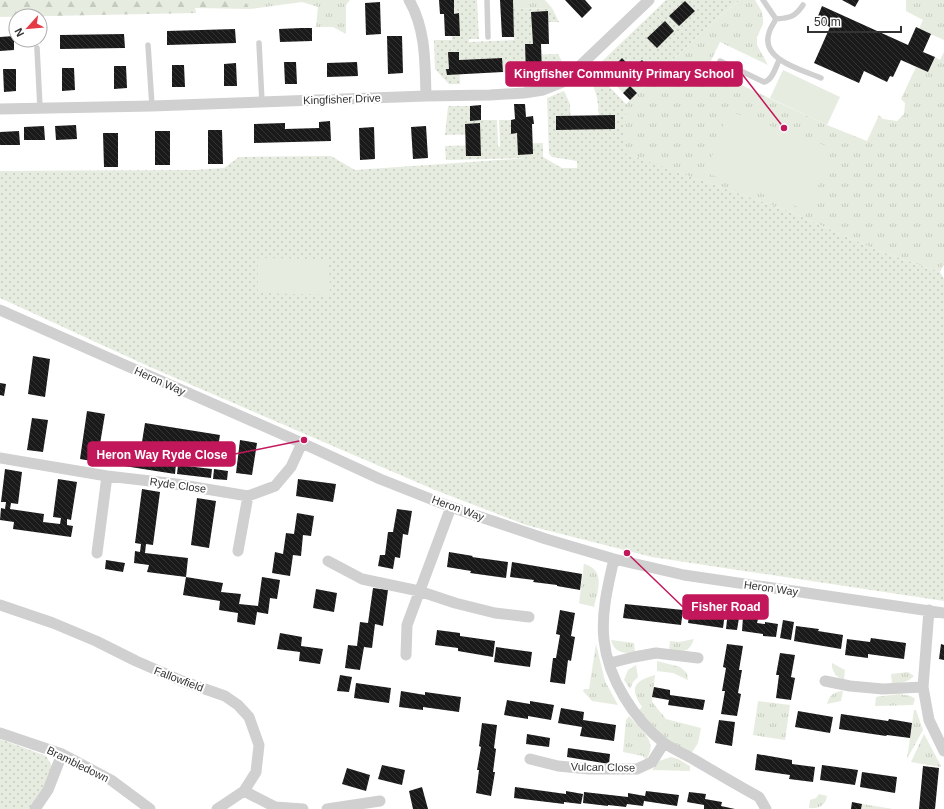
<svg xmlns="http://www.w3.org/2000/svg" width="944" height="809" font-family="Helvetica,sans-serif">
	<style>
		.grass { fill: url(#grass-tufts) }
		.forest { fill: url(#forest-firs) }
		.park { fill: url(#park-dots) }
		.pitch { fill: #e6ecdf }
		.building { fill: url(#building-back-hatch) }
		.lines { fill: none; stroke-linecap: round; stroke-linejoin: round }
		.service { stroke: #d0d0d0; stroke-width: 5.5 }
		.minor { stroke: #d0d0d0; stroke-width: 11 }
		.labels { text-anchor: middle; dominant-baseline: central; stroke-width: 4; stroke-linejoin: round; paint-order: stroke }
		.street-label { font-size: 11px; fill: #333; stroke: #fff }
		.leader { fill: none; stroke: #c2185b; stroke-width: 1.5 }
		.callout-dot { fill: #c2185b; stroke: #fff; stroke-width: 1.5 }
		.callout { fill: #c2185b; stroke: #c2185b; stroke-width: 1.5 }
		.callout-label { font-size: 12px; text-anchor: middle; font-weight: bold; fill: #fff }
	</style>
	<defs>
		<pattern id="grass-tufts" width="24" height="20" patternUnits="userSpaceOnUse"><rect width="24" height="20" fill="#e6ecdf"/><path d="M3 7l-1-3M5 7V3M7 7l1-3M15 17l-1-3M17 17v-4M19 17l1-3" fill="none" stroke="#c6cbc0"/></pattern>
		<pattern id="forest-firs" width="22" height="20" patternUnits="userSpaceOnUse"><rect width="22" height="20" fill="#e6ecdf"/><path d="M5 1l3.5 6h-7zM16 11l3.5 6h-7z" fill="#c6cbc0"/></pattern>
		<pattern id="park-dots" width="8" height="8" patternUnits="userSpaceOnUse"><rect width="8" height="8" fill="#e6ecdf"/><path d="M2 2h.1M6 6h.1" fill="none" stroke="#c6cbc0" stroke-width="1.8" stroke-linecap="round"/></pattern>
		<pattern id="building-back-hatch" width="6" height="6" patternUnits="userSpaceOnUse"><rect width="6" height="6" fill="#1a1a1a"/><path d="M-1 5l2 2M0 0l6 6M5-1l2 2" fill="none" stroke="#333"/></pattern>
	</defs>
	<rect width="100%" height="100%" fill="#fff"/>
	<path class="grass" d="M244 0H350L346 5V34L333 27H316L318 7 302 2 250 9Z
		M513 0H545L552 8 513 9Z
		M740 0H755L762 12 763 20V24L757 37V45L768 65 720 42 707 69 827 125 867 141 879 115 883 119 897 121 904 114 905 103 901 99 916 67 928 72 935 57 940 60 944 52V264L940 272 879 251 788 211 623 153 626 104 713 22Z
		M906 0H944V40L919 29 923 20 906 11Z
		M584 564C606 570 598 590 594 607L579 603Z
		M694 639C689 654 682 651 669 651L670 641 679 642Z
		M611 640 634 643 635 653C623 654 614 652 611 640Z
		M596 644 605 681 618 705 592 701 583 691 584 689H589Z
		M657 661 680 667 687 673 688 680 673 673 657 671Z
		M832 663 845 670 844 680C837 678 831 671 832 663Z
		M636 665 638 677 633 682 630 689 624 680 628 670Z
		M908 672 914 676C907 683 901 683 892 684L891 674Z
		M655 675 652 702 666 719 701 728 698 743 691 754 660 734 639 710 642 707C629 688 634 681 655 675Z
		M843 691 841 701 827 704C829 696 834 691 843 691Z
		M899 694 911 696 915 699 913 705 875 706 876 697Z
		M758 701 790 705 785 740 753 735Z
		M914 710H916L923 730 907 759Z
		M629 716C641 730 659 741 646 760L643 756 623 752 626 720Z
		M924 734 941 766 940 767 911 762Z
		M671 757 678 759 690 766V771L652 770 659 761Z
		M819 794 827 796C826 805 819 809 809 808L810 800 816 798Z
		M862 804 893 809H861Z"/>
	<path class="forest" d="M0 0H244L250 9 195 8 196 13 0 17Z"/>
	<path class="park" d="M454 0H477L479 39H469V42L514 40 513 9 552 8 559 22H532L533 44 526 55 558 54 564 65C546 77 528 82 507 83L506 73 503 72 502 58 459 60 460 84H449L435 69 434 40H452V36H460L459 14H454Z
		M666 0H740L713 22 630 100 597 66Z
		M593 70 626 104 624 153 788 211 879 251 940 272 944 279V601L652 557 526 525 435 490 150 367 0 298V171L194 170 224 168 239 157 331 156 355 170 529 158 446 160 445 146 481 145 480 134 445 135 448 107 449 106H470L471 120H497L498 147 500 146 499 120H511V133H517L518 144 543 143V157L562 168H577V161L552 157 549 154 547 98 564 91 570 104 571 130 599 129C599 109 599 92 587 75Z
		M0 739 46 756 52 766 38 801 29 809H0Z"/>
	<path class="pitch" d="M783 70 840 97 827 125 770 98Z
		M728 111 832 148 809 211 706 173Z
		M258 258 329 259 330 295 258 293Z"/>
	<path class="building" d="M439 0H454V14L459 13 460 36H445L444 14H440Z
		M500 0H513L514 37H502Z
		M565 0H585L592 8 582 18Z
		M842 0H859L855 7Z
		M685 1 695 11 679 26 669 16Z
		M380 2 381 34 366 35 365 3Z
		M822 6 908 45 916 27 931 34 923 52 935 57 928 72 901 60 893 77 890 76 887 82 864 71 859 83 814 63 830 27 816 21Z
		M548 11 549 44H541L542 73 526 74 525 44H533L531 12Z
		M665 21 674 31 657 48 647 38Z
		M301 28H312V41L280 42 279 29Z
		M235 29 236 43 167 45V31Z
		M124 34 125 48 60 49V35Z
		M14 36V50L0 51V37Z
		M387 36H402L403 73 388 74Z
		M448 52H459V60L502 58 503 72 447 75 446 69H449Z
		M622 58 631 67 620 77 612 68Z
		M642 60 650 69 640 78 631 69Z
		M284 62H296L297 84H285Z
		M357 62 358 76 327 77V63Z
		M236 63 237 86H224V64Z
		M172 65H184L185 87H172Z
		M114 66H126L127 88 114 89Z
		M62 68H74L75 90 62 91Z
		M3 69H16V91L4 92Z
		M630 86 637 93 630 100 623 93Z
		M514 104H525L526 117 533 116 534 124H532L533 154 518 155 517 133 511 134V120L515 119Z
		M481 105V120L470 121V106Z
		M615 115V129L556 130V116Z
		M330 121 331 141 254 143V124L285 123V129L319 128V122Z
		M480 123 481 156H466L465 124Z
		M76 125 77 139 56 140 55 126Z
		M44 126 45 140H24V127Z
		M426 126 428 158 413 159 411 127Z
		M374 127 375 159 360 160 359 128Z
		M208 130H222L223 164H208Z
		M19 131 20 145H0V132Z
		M155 131H170V165H155Z
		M103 133H118V167H104Z
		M33 356 50 359 45 397 28 394Z
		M0 383 6 384 4 396 0 395Z
		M87 411 105 414 97 462 80 459Z
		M32 418 48 420 43 452 27 450Z
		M145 423 220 435 217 453 142 442Z
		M240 440 257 443 252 475 236 473Z
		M125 455 176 464 175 474 124 466Z
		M178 465 212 469 211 478 177 474Z
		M5 469 22 472 18 504 11 503 10 509 44 514 43 522 60 524 61 518 53 517 58 479 77 482 71 520 67 519V525L73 526 71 537 13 529 14 522 0 520 1 508 5 509 6 502H1Z
		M214 469 228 471 227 480 213 479Z
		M298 479 336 484 333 502 296 496Z
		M142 489 160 492 153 545 146 544 145 553 188 558 186 577 147 572 149 565 134 563 135 551 140 552 141 544 135 543Z
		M197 498 216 501 209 548 191 545Z
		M397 509 412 511 408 535 403 534 400 558 395 557 393 569 378 566 380 555H385L388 532H393Z
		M297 513 314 516 311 536 303 535 301 556 293 555 290 576 272 573 275 552 283 554 286 533 294 534Z
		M449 552 473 556 472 557 508 562 506 578 470 573 471 571 447 567Z
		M106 560 125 563 123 572 105 569Z
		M512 562 582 574 580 590 557 586V585L533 582 534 580 510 577Z
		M186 577 223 583 221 592 241 594 239 604 258 606 262 577 280 580 277 599 270 598 268 614 257 612 255 625 237 622 238 613 219 610 220 601 183 595Z
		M373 588 388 590 383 626 375 624 372 648 364 647 360 670 345 668 348 645 357 646 360 622 368 623Z
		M316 589 337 593 334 612 313 608Z
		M625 604 683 610 681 625 623 618Z
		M690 608 725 613 723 628 688 623Z
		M560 610 575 613 571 636 575 637 571 661 568 660 565 684 550 682 553 658H556L560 635 556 634Z
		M728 611 740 612 737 630 726 629Z
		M743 617 758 619 757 623 765 624V622L778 624 776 637 763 636V634L742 631Z
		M783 620 794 622 791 640 780 638Z
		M796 626 819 629 818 631 843 635 841 649 794 641Z
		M437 630 460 633V636L495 641 493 657 458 651V648L435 645Z
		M280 633 302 637 301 646 323 649 320 664 299 661 300 652 277 649Z
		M871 638 906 643 904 659 868 654V658L845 655 847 639 870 642Z
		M727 644 743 646 739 670H742L738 693 741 694 737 716 721 714 725 691H722L726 668 723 667Z
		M941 644 944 645V660L939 659Z
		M496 647 532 652 530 667 494 662Z
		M780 653 795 655 791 677 795 678 791 700 776 698 779 675H776Z
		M340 675 352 677 349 692 337 691Z
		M356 683 391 688 389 703 354 698Z
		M654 687 670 690V695L705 700 703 710 668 705 669 700 652 697Z
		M401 691 425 695V692L461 697 459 712 423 707V710L399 707Z
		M507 700 530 704V701L554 705 551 720 528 716V719L504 715Z
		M561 708 584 712 583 720 616 725 614 741 580 736 582 727 558 723Z
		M798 711 833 717 830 733 795 727Z
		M841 714 888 721 889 719 912 723 910 738 887 735 886 736 839 729Z
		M719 720 735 722 732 746 715 743Z
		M482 723 497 725 494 748 496 749 493 772H495L491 796 476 793 479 770H477L481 747 479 746Z
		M527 734 550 738 549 747 526 744Z
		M568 748 610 754 609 764 567 757Z
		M757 754 792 760V764L815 767 813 782 789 779 790 775 755 770Z
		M382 765 405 770 402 785 378 779Z
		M822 765 858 770 855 785 820 780Z
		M923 766 939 768 935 809H919Z
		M347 768 370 775 366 791 342 784Z
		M862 772 897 777 895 793 860 787Z
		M422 787 428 809H413L409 791Z
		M515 787 566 794V791L583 794 581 804 564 802V804L514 798Z
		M646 791 679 795 677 806 644 801 643 806 627 804 626 807 608 805V806L583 803 584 792 628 797V793L645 796Z
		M689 792 706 794 705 799 722 802 721 806 735 809H704V805L687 802Z
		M852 802 862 804 861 809H851Z"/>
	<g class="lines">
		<path class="service" d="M487 0 488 37
			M763 0 776 19C790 18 795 17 803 5
			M776 19C774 23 770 28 769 33 760 60 803 70 821 78
			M259 43 262 102
			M148 45 152 106
			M37 48 40 108
			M720 61 764 82C772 81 776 67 779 60"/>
		<path class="minor" d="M409 0C426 29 425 63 426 96
			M0 109 152 106 426 96 490 95 524 93 543 90 563 82 649 0
			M0 310 302 443 380 479 451 507 546 539 614 559 684 575 944 613
			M0 458 107 476 176 484 248 496 275 486 291 467 302 443
			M238 551 248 496
			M97 553 107 476
			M614 559C608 585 601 613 604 640 608 679 634 719 664 743 673 749 684 754 693 759 715 772 737 785 759 797L766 809
			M328 561 362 579 419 591 455 603 495 613 529 617
			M0 605 53 623 96 641 136 661 182 681 225 696 238 705 249 717 259 745 256 772 244 791 217 809
			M929 610 923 687 929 720 944 751
			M406 655 407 625 451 507
			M610 663 634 657 656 653 698 658
			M825 681 850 686 883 689 923 687
			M0 733 62 754 111 780 150 809
			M530 759 558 766 589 769H637L652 762 664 743
			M244 791 275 807 303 809
			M35 809 48 790 62 754
			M327 809 380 801"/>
	</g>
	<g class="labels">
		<g class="street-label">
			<text transform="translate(342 99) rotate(-2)">Kingfisher Drive</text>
			<text transform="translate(160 381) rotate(24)">Heron Way</text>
			<text transform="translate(178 485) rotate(8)">Ryde Close</text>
			<text transform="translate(458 508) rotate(20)">Heron Way</text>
			<text transform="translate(771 588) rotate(8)">Heron Way</text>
			<text transform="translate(179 679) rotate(21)">Fallowfield</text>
			<text transform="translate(78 764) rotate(26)">Brambledown</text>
			<text transform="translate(603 767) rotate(1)">Vulcan Close</text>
		</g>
	</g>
	<path class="leader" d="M784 128L742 74M304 440L235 454M627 553L683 607"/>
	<g class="callout-dot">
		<circle cx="784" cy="128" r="4"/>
		<circle cx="304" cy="440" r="4"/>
		<circle cx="627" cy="553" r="4"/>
	</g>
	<g class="callout">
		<rect x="506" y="62" width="236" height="24" rx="4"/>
		<rect x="88" y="442" width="147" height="24" rx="4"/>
		<rect x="683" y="595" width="85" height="24" rx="4"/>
	</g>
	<g class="callout-label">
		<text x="624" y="78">Kingfisher Community Primary School</text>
		<text x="162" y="459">Heron Way Ryde Close</text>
		<text x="726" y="611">Fisher Road</text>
	</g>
	<g transform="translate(28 28) rotate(243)"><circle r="19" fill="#ffffff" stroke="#adadad"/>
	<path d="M0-3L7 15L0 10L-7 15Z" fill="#e63946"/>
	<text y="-6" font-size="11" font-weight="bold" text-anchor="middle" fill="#333333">N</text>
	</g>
	<path d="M808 26v6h93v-6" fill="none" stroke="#333333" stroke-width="2"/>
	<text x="814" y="26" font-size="12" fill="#333333" stroke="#ffffff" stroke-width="3" paint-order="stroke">50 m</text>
</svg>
